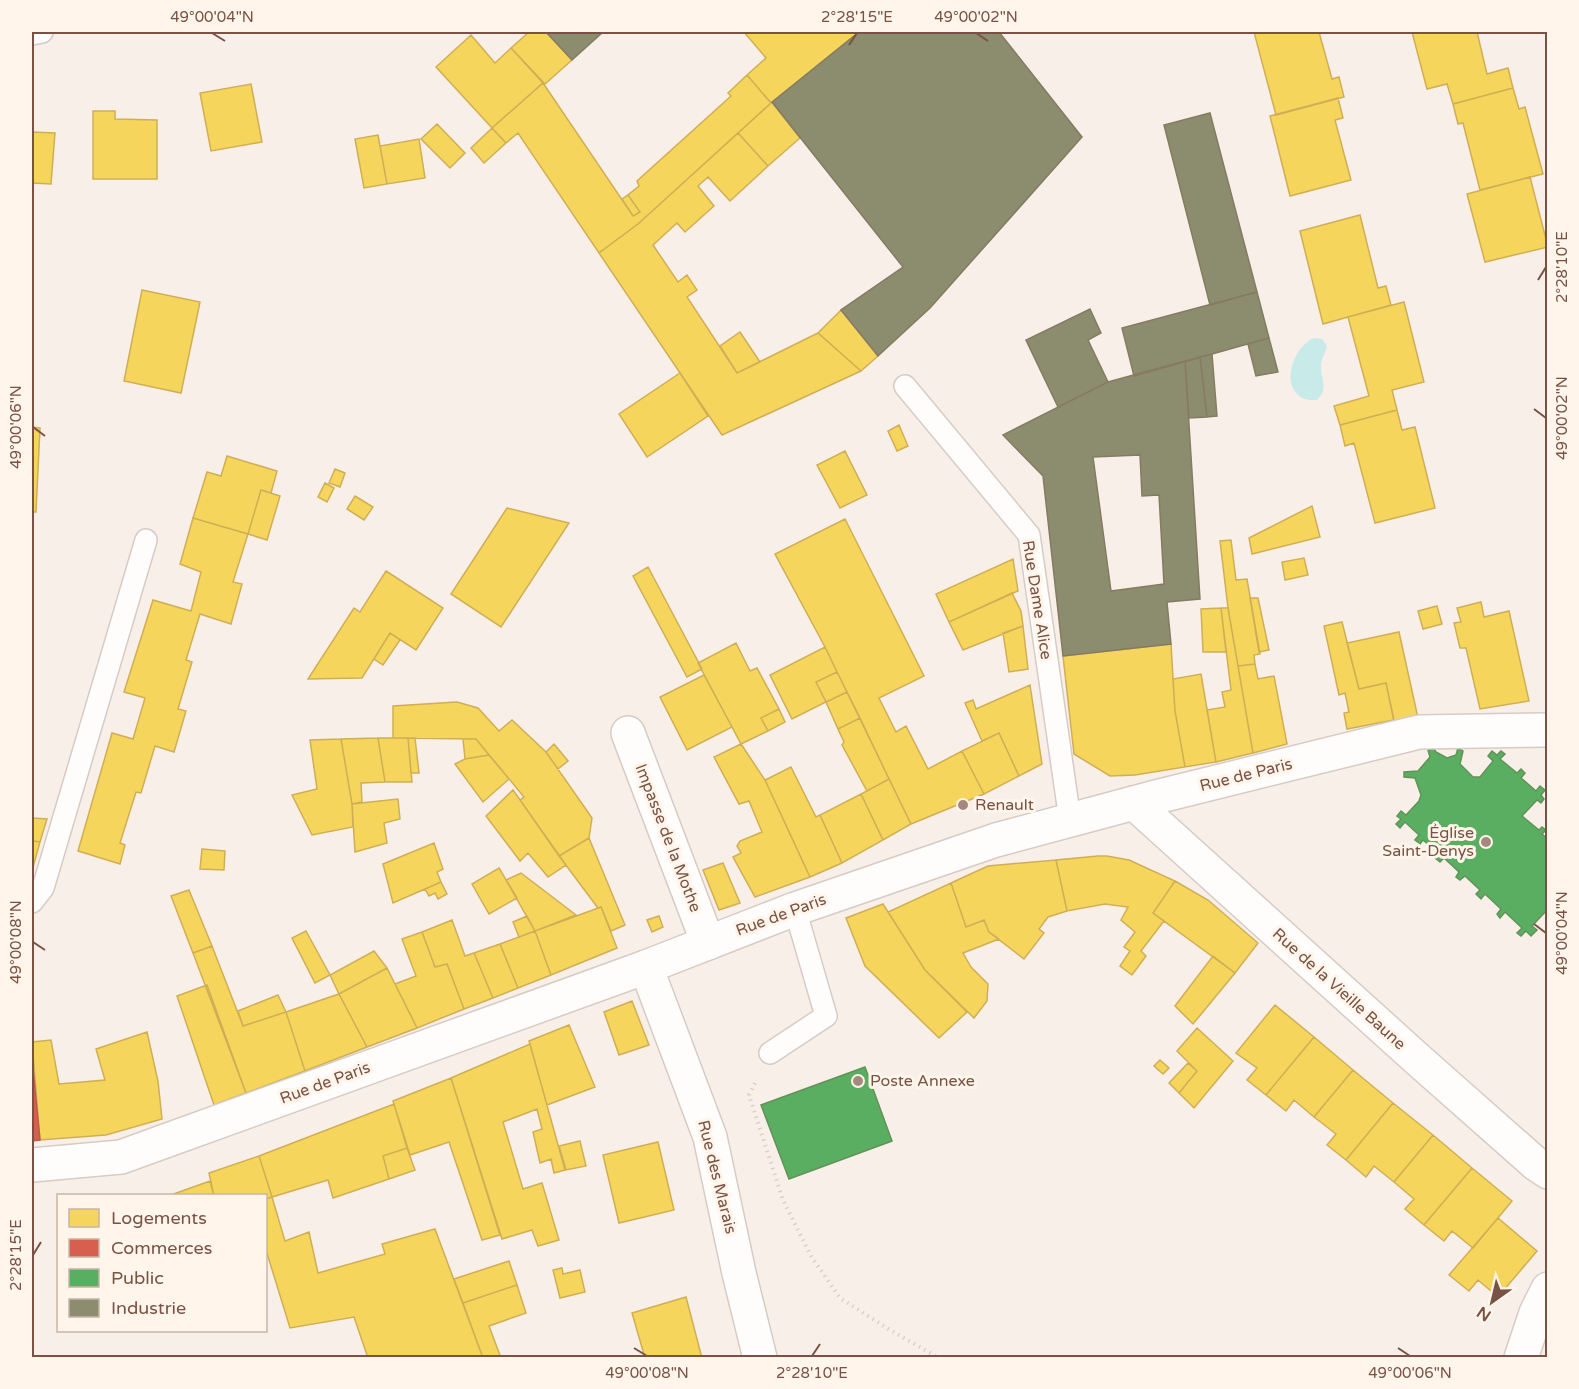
<svg xmlns="http://www.w3.org/2000/svg" width="1579" height="1389" font-family="'Varela Round',sans-serif">
	<style>
		.water { fill: #c8eae9 }
		.homes { fill: #f6d55c; stroke: #d0ae55; stroke-width: 1.5 }
		.shops { fill: #d6604d; stroke: #ba5c4b; stroke-width: 1.5 }
		.public { fill: #5aae61; stroke: #639259; stroke-width: 1.5 }
		.industry { fill: #8c8c6e; stroke: #867b62; stroke-width: 1.5; fill-rule: evenodd }
		.lines { fill: none; stroke-linecap: round; stroke-linejoin: round }
		.service-casing { stroke: #d6cbc5; stroke-width: 24 }
		.minor-casing { stroke: #d6cbc5; stroke-width: 36 }
		.tertiary-casing { stroke: #d6cbc5; stroke-width: 36 }
		.path { stroke: #dbd0cb; stroke-width: 4; stroke-dasharray: 1.5 4.5; stroke-linecap: butt }
		.service { stroke: #fefdfc; stroke-width: 21 }
		.minor { stroke: #fefdfc; stroke-width: 33 }
		.tertiary { stroke: #fefdfc; stroke-width: 33 }
		.ticks { fill: none; stroke: #795245; stroke-width: 2 }
		.poi-dot { fill: #a5897e; stroke: #fff5ea; stroke-width: 2 }
		.labels { text-anchor: middle; dominant-baseline: central; stroke-width: 6; stroke-linejoin: round; paint-order: stroke }
		.street-label { font-size: 16px; fill: #795245; stroke: #fff5ea }
		.poi-label { font-size: 16px; fill: #795245; stroke: #fff5ea; text-anchor: start }
		.neatline { fill: none; stroke: #795245; stroke-width: 2 }
		.ticks-label { font-size: 15px; text-anchor: middle; fill: #795245 }
	</style>
	<rect width="100%" height="100%" fill="#f8f0e8"/>
	<path class="water" d="M1314 338 1322 339 1327 346C1325 353 1321 360 1321 366 1321 381 1329 388 1317 400 1310 400 1303 400 1298 395 1281 379 1296 345 1314 338Z"/>
	<path class="homes" d="M529 32H546L572 60 545 84 511 48Z
		M744 32H859L771 103 747 75 766 58Z
		M1254 32H1319L1332 79 1339 77 1344 97 1276 115Z
		M1412 32H1477L1487 74 1508 68 1513 88 1453 104 1447 84 1427 89Z
		M471 35 495 63 511 48 543 83 492 128 436 67Z
		M747 75 771 103 638 224 599 253 518 133 506 143 492 128 543 83 633 216 640 212 628 195 639 186 637 181 731 96 728 93Z
		M251 84 262 142 211 151 200 93Z
		M1513 88 1519 109 1525 107 1543 174 1480 190 1463 123 1458 124 1453 104Z
		M1338 98 1343 118 1335 120 1351 180 1290 196 1270 116Z
		M772 102 800 138 768 166 738 133Z
		M93 111H115V119L157 120V179H93Z
		M437 124 465 153 450 168 421 139Z
		M492 128 506 143 484 163 471 148Z
		M32 132 55 133 51 184 32 183Z
		M738 133 768 166 730 201 708 177 698 186 714 206 685 232 677 223 653 245 678 282 687 275 697 290 687 297 737 373 818 333 861 371 722 435 599 253 638 224Z
		M378 135 387 184 364 188 355 139Z
		M419 139 425 178 387 184 380 146Z
		M1530 177 1548 247 1485 262 1467 194Z
		M628 195 640 212 633 216 622 199Z
		M1360 215 1378 288 1386 286 1391 305 1323 324 1300 231Z
		M142 290 200 302 181 393 124 381Z
		M1404 302 1424 382 1392 390 1397 410 1340 425 1334 406 1369 396 1348 317Z
		M841 310 878 356 861 371 818 333Z
		M740 332 760 362 737 373 720 346Z
		M680 373 708 416 647 457 619 414Z
		M1397 410 1402 430 1415 427 1435 508 1375 523 1354 443 1345 446 1340 425Z
		M899 425 908 446 897 451 888 431Z
		M32 427 40 428 36 512H32Z
		M845 451 867 495 840 508 817 465Z
		M227 456 277 471 271 493 261 490 248 534 193 518 207 472 221 476Z
		M335 469 345 473 340 487 329 483Z
		M325 483 334 488 327 502 318 497Z
		M261 490 280 496 267 540 248 534Z
		M355 496 373 507 364 520 347 509Z
		M1312 506 1320 537 1252 554 1249 538Z
		M507 508 569 523 501 627 451 594Z
		M193 518 248 534 233 582 242 584 231 624 200 614 186 660 192 662 178 709 186 711 174 752 155 746 141 793 136 792 120 843 125 845 120 864 78 851 112 733 133 739 145 698 124 692 153 600 191 611 201 572 180 564Z
		M845 519 924 676 879 698 896 732 906 726 928 769 962 751 984 794 911 824 825 647 775 554Z
		M1231 540 1236 580 1247 579 1260 654 1254 655 1255 664 1238 666 1228 608 1220 541Z
		M1304 558 1308 575 1285 580 1282 562Z
		M1013 559 1018 591 949 622 936 594Z
		M648 567 702 669 687 677 633 576Z
		M386 571 443 608 416 650 390 633 362 678 308 679 354 608 360 612Z
		M1012 593 1021 611 1023 626 963 650 949 622Z
		M1250 598H1258L1269 650 1259 652Z
		M1481 602 1484 617 1509 611 1529 701 1480 709 1466 648H1460L1454 623 1461 622 1457 608Z
		M1437 606 1442 624 1423 629 1418 611Z
		M1221 608H1228L1253 753 1216 762 1207 710 1225 707 1222 692 1231 690Z
		M1221 608 1226 652H1203L1201 609Z
		M1342 622 1359 689 1386 683 1394 720 1347 729 1344 713 1349 712 1345 693 1339 695 1324 626Z
		M1023 626 1028 669 1009 672 1003 633Z
		M1399 632 1418 718 1394 722 1386 683 1359 689 1347 643Z
		M390 633 400 640 383 665 374 659Z
		M736 643 750 671 757 668 779 709 761 718 768 731 741 744 698 663Z
		M1171 644 1175 711 1185 767 1135 775 1110 776 1074 754 1063 656Z
		M825 647 837 672 816 682 826 702 792 719 770 675Z
		M1255 664 1258 679 1274 676 1287 744 1253 753 1238 666Z
		M837 672 847 692 826 702 816 682Z
		M1201 674 1216 762 1185 767 1175 711 1173 679Z
		M704 675 732 727 687 750 660 697Z
		M1030 685 1042 764 1019 776 999 733 982 741 965 703 973 700 976 709Z
		M847 692 860 718 838 729 826 702Z
		M457 702 478 708 499 731 512 720 546 752 592 818 589 838 559 856 520 800 524 797 476 739 393 738V706Z
		M779 709 785 722 768 731 761 718Z
		M860 718 889 779 867 791 842 745 844 742 838 729Z
		M999 733 1019 776 984 794 962 751Z
		M378 738H408L412 782H385Z
		M378 738 385 782 361 783 362 802 352 804 341 739Z
		M408 738H415L419 773H411Z
		M341 739 352 804 353 827 312 835 292 795 317 789 310 740Z
		M463 739H476L489 755 465 759Z
		M554 744 568 761 558 769 546 752Z
		M741 744 765 780 810 877 755 897 733 857 741 853 737 846 740 841 762 832 749 801 739 804 714 757Z
		M489 755 509 779 483 802 455 764 465 759Z
		M791 767 816 817 820 815 842 863 810 877 765 780Z
		M889 779 911 824 883 840 861 794Z
		M513 790 566 865 548 877 528 853 520 861 486 816Z
		M861 794 883 840 842 863 820 815Z
		M398 799 400 819 384 823 387 843 355 852 352 804Z
		M32 818 47 819 40 842 32 841Z
		M589 838 625 925 611 931 601 907 598 908 559 856Z
		M32 841 40 842 32 871Z
		M434 843 443 869 437 872 441 882 393 903 383 864Z
		M202 849 225 851 224 870 200 869Z
		M1098 856H1107L1129 860 1175 881 1153 913 1164 921 1141 951 1146 956 1132 975 1120 966 1130 951 1124 947 1135 932 1121 920 1128 907 1105 904 1067 911 1056 860Z
		M1056 860 1067 911 1048 917 1039 929 1044 933 1024 959 989 932 984 920 966 927 951 883 988 866Z
		M723 863 740 903 719 910 703 870Z
		M499 868 517 898 489 914 472 884Z
		M521 873 576 915 535 931 506 880Z
		M1175 881 1208 900 1258 943 1235 973 1153 913Z
		M441 882 447 894 438 899 435 893 429 896 425 889Z
		M951 883 966 927 984 920 989 932 999 939 963 953 971 967 988 984 987 1001 974 1018 925 970 888 912Z
		M189 890 212 946 193 953 171 896Z
		M883 904 925 970 967 1012 939 1038 865 966 846 918Z
		M601 907 617 948 551 975 535 931Z
		M527 916 535 931 519 937 513 922Z
		M659 916 663 927 652 932 647 920Z
		M452 920 465 956 474 953 493 998 464 1009 447 964 435 967 422 932Z
		M306 931 330 975 315 983 292 938Z
		M535 931 551 975 518 988 500 944Z
		M422 932 435 967 447 964 464 1009 417 1028 395 984 416 976 402 939Z
		M500 944 518 988 493 998 474 953Z
		M212 946 243 1026 286 1012 305 1071 246 1093 193 953Z
		M374 951 387 968 339 994 330 975Z
		M1213 956 1235 973 1193 1024 1175 1006Z
		M387 968 417 1028 367 1047 339 994Z
		M207 985 246 1093 214 1105 177 996Z
		M339 994 367 1047 305 1071 286 1012Z
		M278 995 286 1012 243 1026 238 1011Z
		M632 1001 649 1045 619 1055 604 1012Z
		M1275 1005 1314 1037 1266 1095 1247 1080 1257 1068 1236 1053Z
		M569 1025 595 1087 547 1105 529 1041Z
		M1197 1028 1233 1061 1194 1108 1179 1093 1197 1071 1177 1051Z
		M147 1032 158 1081 162 1119 106 1135 40 1140 32 1042 51 1040 59 1084 105 1080 96 1049Z
		M1314 1037 1353 1070 1314 1117 1294 1100 1286 1111 1266 1095Z
		M530 1044 565 1170 554 1173 551 1159 540 1163 533 1132 542 1129 537 1109 503 1122 523 1189 542 1183 559 1240 538 1246 532 1230 502 1239 451 1078Z
		M1160 1060 1169 1068 1163 1074 1154 1066Z
		M1188 1063 1197 1071 1179 1093 1169 1083Z
		M1353 1070 1393 1103 1346 1160 1327 1145 1336 1134 1314 1117Z
		M451 1078 500 1235 482 1240 449 1142 410 1155 393 1101Z
		M1393 1103 1433 1135 1394 1182 1374 1166 1366 1177 1346 1160Z
		M394 1104 407 1148 383 1156 389 1179 333 1198 328 1180 272 1197 259 1156Z
		M1433 1135 1472 1168 1424 1225 1405 1209 1414 1199 1394 1182Z
		M580 1141 586 1166 566 1170 559 1146Z
		M658 1142 674 1210 619 1223 603 1155Z
		M407 1148 415 1170 389 1179 383 1156Z
		M259 1156 272 1197 266 1199V1196H214L209 1173Z
		M1472 1168 1512 1201 1473 1248 1452 1231 1444 1241 1424 1225Z
		M210 1181 214 1196H168Z
		M272 1197 285 1241 309 1232 318 1273 385 1254 382 1244 435 1229 483 1358H368L354 1317 290 1328 266 1250V1199Z
		M1498 1218 1537 1251 1498 1297 1478 1280 1469 1291 1449 1275Z
		M509 1261 517 1285 463 1303 454 1279Z
		M562 1268 563 1274 580 1270 585 1292 560 1298 553 1270Z
		M517 1285 526 1313 489 1326 501 1358H483L463 1303Z
		M686 1297 702 1358H645L632 1313Z"/>
	<path class="shops" d="M32 1058 40 1140 32 1141Z"/>
	<path class="public" d="M1458 748 1463 751 1460 764 1473 777H1480L1493 761 1488 756 1492 751 1497 755 1501 751 1505 754 1500 759 1517 773 1521 769 1525 773 1521 778 1536 791 1540 786 1545 790 1541 795 1544 799 1541 803 1537 800 1522 816 1539 830 1542 827 1546 830 1542 834 1548 839V909L1532 926 1537 930 1531 936 1526 931 1521 936 1517 933 1522 928 1505 912 1500 918 1497 914 1501 909 1485 894 1481 899 1476 894 1480 890 1465 876 1460 880 1456 877 1459 872 1444 858 1440 862 1435 858 1439 854 1423 840 1420 844 1415 840 1419 835 1405 822 1400 828 1396 824 1401 819 1397 816 1401 811 1406 815 1419 801 1421 795 1415 778 1404 777V772L1418 771 1430 757 1428 750 1434 749 1436 752 1447 758 1456 755Z
		M865 1067 892 1141 789 1179 761 1105Z"/>
	<path class="industry" d="M546 32H603L572 60Z
		M859 32H999L1082 137 930 308 878 356 841 310 903 267 772 102Z
		M1210 113 1257 292 1210 305 1164 125Z
		M1257 292 1269 338 1134 376 1122 328Z
		M1090 309 1101 333 1088 340 1108 382 1058 407 1026 340Z
		M1269 338 1278 372 1256 376 1248 344Z
		M1212 354 1217 416 1207 417 1200 357Z
		M1200 357 1207 417 1189 418 1185 361Z
		M1185 361 1200 599 1167 602 1171 644 1063 656 1043 476 1003 435 1108 382ZM1140 455 1142 496 1159 495 1164 584 1111 591 1093 457Z"/>
	<g class="lines">
		<g class="service-casing">
			<path id="service" d="M32 34 42 32
				M905 386 1029 535 1070 820
				M32 902 43 888 146 540
				M770 1053 826 1016 795 909"/>
		</g>
		<g class="minor-casing">
			<path id="minor" d="M628 733 708 943
				M1134 803 1415 1057 1536 1164 1548 1172
				M646 967 710 1137 739 1273 760 1358
				M1521 1358 1536 1313 1548 1289"/>
		</g>
		<g class="tertiary-casing">
			<path id="tertiary" d="M32 1165 121 1157 646 967 795 909 996 840 1156 797 1419 732 1548 730"/>
		</g>
		<path class="path" d="M755 1083 749 1095 783 1200 811 1256 840 1298 890 1330 939 1358"/>
		<use href="#service" class="service"/>
		<use href="#minor" class="minor"/>
		<use href="#tertiary" class="tertiary"/>
	</g>
	<path class="ticks" d="M212 33 225 41M976 33 988 41M849 45 857 33M1538 280 1546 267M1534 409 1546 418M33 427 45 436M1534 924 1546 933M33 942 45 950M33 1255 41 1242M634 1348 647 1356M1398 1348 1410 1356M812 1356 820 1344"/>
	<g class="poi-dot">
		<circle cx="963" cy="805" r="6"/>
		<circle cx="1486" cy="842" r="6"/>
		<circle cx="858" cy="1081" r="6"/>
	</g>
	<g class="labels">
		<g class="street-label">
			<text transform="translate(1037 600) rotate(81)">Rue Dame Alice</text>
			<text transform="translate(1246 775) rotate(-14)">Rue de Paris</text>
			<text transform="translate(668 838) rotate(69)">Impasse de la Mothe</text>
			<text transform="translate(781 915) rotate(-20)">Rue de Paris</text>
			<text transform="translate(1339 989) rotate(42)">Rue de la Vieille Baune</text>
			<text transform="translate(325 1083) rotate(-20)">Rue de Paris</text>
			<text transform="translate(717 1177) rotate(76)">Rue des Marais</text>
		</g>
		<g class="poi-label">
			<text x="975" y="805">Renault</text>
			<text x="1474" y="833" text-anchor="end">Église<tspan x="1474" dy="18">Saint-Denys</tspan></text>
			<text x="870" y="1081">Poste Annexe</text>
		</g>
	</g>
	<rect width="1579" height="1389" fill="none" stroke="#fff5ea" stroke-width="66"/>
	<rect x="57" y="1194" width="210" height="138" fill="#fff5ea" stroke="#c9b4a8" stroke-width="1.5"/>
	<rect x="69" y="1209" width="30" height="18" fill="#f6d55c" stroke="#c9b4a8" stroke-width="1.5"/>
	<text x="111" y="1224" font-size="18" fill="#795245">Logements</text>
	<rect x="69" y="1239" width="30" height="18" fill="#d6604d" stroke="#c9b4a8" stroke-width="1.5"/>
	<text x="111" y="1254" font-size="18" fill="#795245">Commerces</text>
	<rect x="69" y="1269" width="30" height="18" fill="#5aae61" stroke="#c9b4a8" stroke-width="1.5"/>
	<text x="111" y="1284" font-size="18" fill="#795245">Public</text>
	<rect x="69" y="1299" width="30" height="18" fill="#8c8c6e" stroke="#c9b4a8" stroke-width="1.5"/>
	<text x="111" y="1314" font-size="18" fill="#795245">Industrie</text>
	<g transform="translate(1492 1302) rotate(214)" stroke="#fff5ea" stroke-width="4.5" paint-order="stroke">
	<path d="M0-4.5L10 22L0 15L-10 22Z" fill="#795245"/>
	<text y="-9" font-size="16" font-weight="bold" text-anchor="middle" fill="#795245">N</text>
	</g>
	<rect x="33" y="33" width="1513" height="1323" class="neatline"/>
	<g class="ticks-label">
		<text x="212" y="22">49°00'04"N</text>
		<text x="857" y="22">2°28'15"E</text>
		<text x="976" y="22">49°00'02"N</text>
		<text transform="translate(1562 267) rotate(-90)" y="5">2°28'10"E</text>
		<text transform="translate(1562 418) rotate(-90)" y="5">49°00'02"N</text>
		<text transform="translate(16 427) rotate(-90)" y="5">49°00'06"N</text>
		<text transform="translate(1562 933) rotate(-90)" y="5">49°00'04"N</text>
		<text transform="translate(16 942) rotate(-90)" y="5">49°00'08"N</text>
		<text transform="translate(16 1255) rotate(-90)" y="5">2°28'15"E</text>
		<text x="647" y="1378">49°00'08"N</text>
		<text x="812" y="1378">2°28'10"E</text>
		<text x="1410" y="1378">49°00'06"N</text>
	</g>
</svg>
